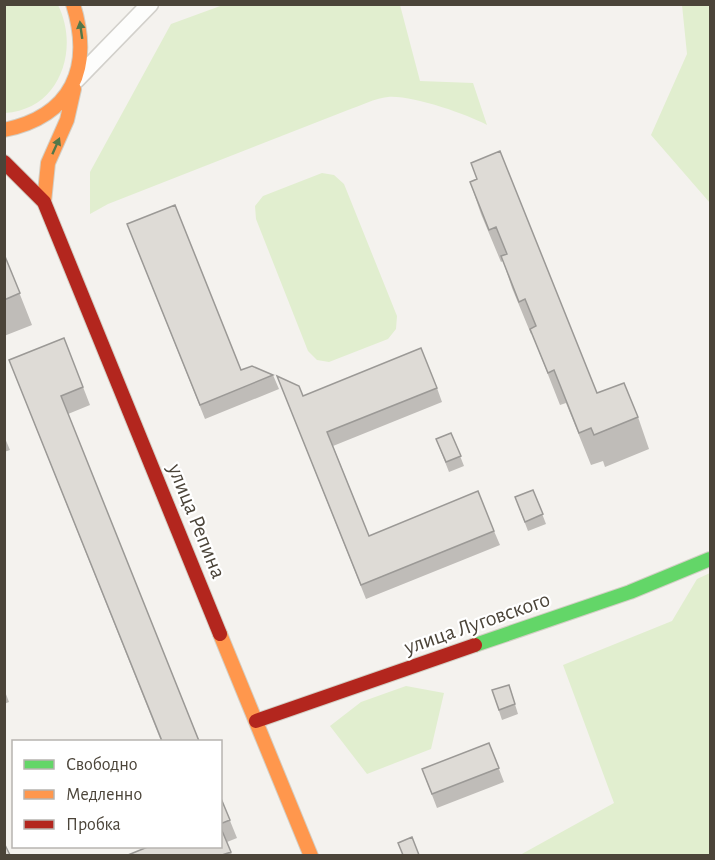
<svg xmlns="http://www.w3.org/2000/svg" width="715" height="860" font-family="'Alegreya Sans',sans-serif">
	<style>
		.green { fill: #e1eecf }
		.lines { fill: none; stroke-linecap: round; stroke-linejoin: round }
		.street-casing { stroke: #d2d0cb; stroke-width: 19 }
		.fast-casing { stroke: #d3cfc5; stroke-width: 16 }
		.slow-casing { stroke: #d3cfc5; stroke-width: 16 }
		.jam-casing { stroke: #d3cfc5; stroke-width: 16 }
		.street { stroke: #fdfdfc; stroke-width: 16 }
		.fast { stroke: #63d668; stroke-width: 14 }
		.slow { stroke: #ff974d; stroke-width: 14 }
		.jam { stroke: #b3261e; stroke-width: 14 }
		.wall { fill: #bfbcb8 }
		.building { fill: #dedbd6; stroke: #9b9996; stroke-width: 1.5 }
		.oneway { fill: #537749 }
		.labels { text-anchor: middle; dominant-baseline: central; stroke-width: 4.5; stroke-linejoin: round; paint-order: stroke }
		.street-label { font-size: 22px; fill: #4b4439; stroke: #fff }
	</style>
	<rect width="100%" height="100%" fill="#f4f2ee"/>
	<path class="green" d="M5 4 58 5C80 49 60 110 5 113Z
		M223 5H400L420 81 473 83 487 125C466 114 412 95 388 97 375 98 360 106 348 110L108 204 90 214V172L171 24Z
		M682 5H710V203L651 135 687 54Z
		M322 173 334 175 344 184 397 316 396 329 388 339 329 362 317 360 308 351 256 219 255 206 263 196Z
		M710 573V855H520L614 803 563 665 672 621 697 579Z
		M406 686 444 693 431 749 367 774 330 726 361 702Z"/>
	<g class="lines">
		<g class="street-casing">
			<path id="street" d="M76 80 150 4"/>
		</g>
		<g class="fast-casing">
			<path id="fast" d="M475 645 630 592 710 559"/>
		</g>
		<g class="slow-casing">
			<path id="slow" d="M4 130C72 116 93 68 73 4
				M44 202 48 163 67 120 74 89
				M220 634 311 856"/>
		</g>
		<g class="jam-casing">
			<path id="jam" d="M4 162 44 202 220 634
				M256 721 475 645"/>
		</g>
		<use href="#street" class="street"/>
		<use href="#fast" class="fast"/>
		<use href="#slow" class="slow"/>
		<use href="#jam" class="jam"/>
	</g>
	<path class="wall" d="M471 163 597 393 638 417 649 449 605 467 603 461 591 465 566 403 560 405 532 334H531L512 288 503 261 501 262 481 214 470 182 477 179Z
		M127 224 241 370 273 375 279 389 205 419Z
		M4 254 32 325 4 336Z
		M9 360 83 387 90 405 68 414 199 741H161Z
		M277 376 303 396 437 388 442 402 333 446 369 536 494 531 500 545 366 599Z
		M451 433 464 466 449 472 436 439Z
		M4 436 10 450 4 452Z
		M533 490 546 524 528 531 515 497Z
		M509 685 518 714 502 720 492 690Z
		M4 689 9 702 4 704Z
		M489 743 504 782 437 808 422 769Z
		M220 796 237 838 227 842 232 855H128L220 846Z"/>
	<path class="building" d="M500 151 597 393 624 383 638 417 594 435 591 428 579 433 554 370 548 373 530 329 536 326 525 299 519 302 501 256 507 254 496 227 489 230 470 182 477 179 471 163Z
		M175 205 241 370 252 366 273 375 200 405 127 224Z
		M4 254 20 293 4 300Z
		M64 338 83 387 61 396 199 741H162L9 360Z
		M421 348 437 388 327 432 369 536 478 491 494 531 361 585 277 376 299 386 303 396Z
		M451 433 461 456 446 462 436 439Z
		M533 490 543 514 525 522 515 497Z
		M509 685 515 704 499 710 492 690Z
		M489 743 499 768 432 794 422 769Z
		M220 796 230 820 220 824Z
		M220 826 231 852 222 855H128L150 846H220Z
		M412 837 419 855H403L398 843Z
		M4 843 10 855H4Z"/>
	<defs><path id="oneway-solid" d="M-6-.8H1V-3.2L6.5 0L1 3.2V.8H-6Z" transform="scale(1.5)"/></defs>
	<g class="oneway">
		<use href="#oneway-solid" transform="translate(81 30) rotate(-98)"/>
		<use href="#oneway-solid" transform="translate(56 146) rotate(-66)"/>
	</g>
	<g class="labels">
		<g class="street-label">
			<text transform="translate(197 521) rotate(68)">улица Репина</text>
			<text transform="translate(477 623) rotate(-19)">улица Луговского</text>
		</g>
	</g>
	<rect width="715" height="860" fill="none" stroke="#4b4439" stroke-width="12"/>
	<rect x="12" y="740" width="210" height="108" fill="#ffffff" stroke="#b7b4b0" stroke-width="1.5"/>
	<rect x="24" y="760" width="30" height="9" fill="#63d668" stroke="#b7b4b0" stroke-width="1.5"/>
	<text x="66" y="770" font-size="18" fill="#4b4439">Свободно</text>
	<rect x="24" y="790" width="30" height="9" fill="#ff974d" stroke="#b7b4b0" stroke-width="1.5"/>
	<text x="66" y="800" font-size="18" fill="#4b4439">Медленно</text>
	<rect x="24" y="820" width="30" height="9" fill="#b3261e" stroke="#b7b4b0" stroke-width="1.5"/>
	<text x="66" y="830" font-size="18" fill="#4b4439">Пробка</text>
</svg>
